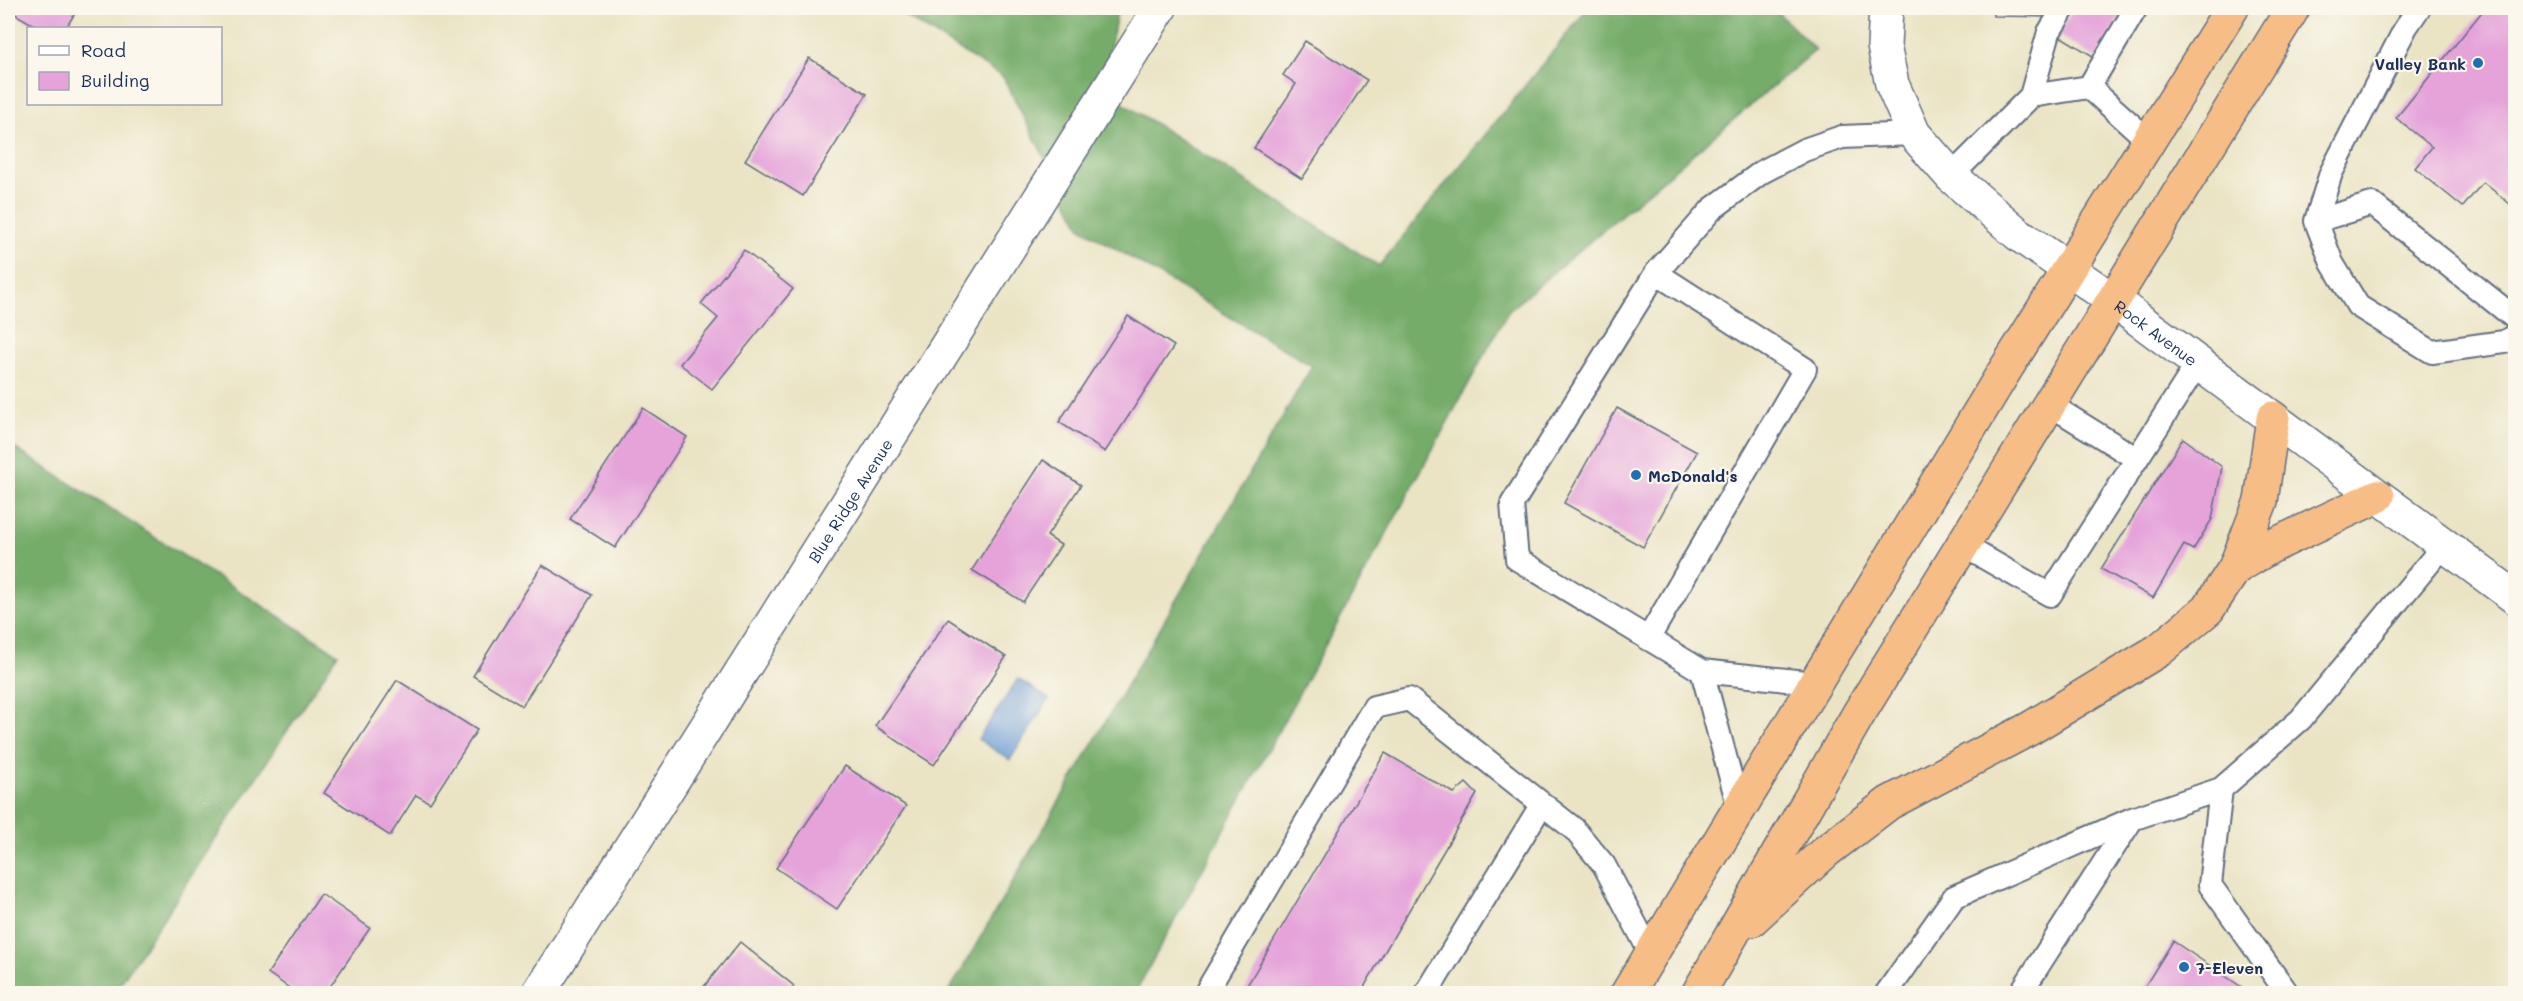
<svg xmlns="http://www.w3.org/2000/svg" width="2523" height="1001" font-family="Mali,sans-serif">
	<style>
		.forest { fill: #74ac69; stroke: #486e64; stroke-width: 1.5 }
		.water { fill: #6d9dd6; stroke: #44669a; stroke-width: 1.5 }
		.building { fill: #e5a3da }
		.lines { fill: none; stroke-linecap: round; stroke-linejoin: round }
		.service-casing { stroke: #636e82; stroke-width: 26 }
		.minor-casing { stroke: #636e82; stroke-width: 36 }
		.tertiary-casing { stroke: #636e82; stroke-width: 36 }
		.trunk-casing { stroke: #636e82; stroke-width: 36 }
		.service { stroke: #fff; stroke-width: 22 }
		.minor { stroke: #fff; stroke-width: 33 }
		.tertiary { stroke: #fff; stroke-width: 33 }
		.trunk { stroke: #f6be86; stroke-width: 33 }
		.poi-dot { fill: #1f6fb2; stroke: #fbf7ec; stroke-width: 2 }
		.labels { text-anchor: middle; dominant-baseline: central; stroke-width: 4.5; stroke-linejoin: round; paint-order: stroke }
		.poi-label { font-size: 16px; font-weight: bold; fill: #1b2f5e; stroke: #fbf7ec; text-anchor: start }
		.street-label { font-size: 16px; fill: #1b2f5e; stroke: #fbf7ec }
	</style>
	<rect width="100%" height="100%" fill="#fbf7ec"/>
	<filter id="ink" filterUnits="userSpaceOnUse"><feTurbulence type="fractalNoise" baseFrequency=".0167" numOctaves="2"/><feDisplacementMap in="SourceGraphic" scale="12" xChannelSelector="R" yChannelSelector="G"/><feConvolveMatrix kernelMatrix="1 2 1 2 8 2 1 2 1" color-interpolation-filters="sRGB"/></filter>
	<filter id="wash" filterUnits="userSpaceOnUse"><feTurbulence type="fractalNoise" baseFrequency=".008" numOctaves="4" result="noise"/><feDisplacementMap in="SourceGraphic" scale="24" xChannelSelector="R" yChannelSelector="G"/><feGaussianBlur stdDeviation="1.35" result="paint"/><feColorMatrix in="noise" values="0 0 0 0 0 0 0 0 0 0 0 0 0 0 0 0 0 1.4 0 .05"/><feComposite in="paint" operator="in"/></filter>
	<g filter="url(#wash)">
		<rect width="100%" height="100%" fill="#eae4c5"/>
		<path class="forest" d="M892 8H1118L1102 90 1379 266 1588 8H1773L1816 50 1509 310 1135 993H948L1312 366 1081 228 1003 77Z
			M8 444 338 654 114 993H8Z"/>
		<path class="water" d="M1018 679 1049 699 1010 760 978 739Z"/>
		<g id="blocks">
			<path class="building" d="M8 8H78L66 28H39L8 10Z
				M1993 8H2049V17L1993 16Z
				M2074 8H2125L2096 58 2058 35Z
				M2485 8 2516 9V209L2483 182 2463 207 2415 168 2432 147 2396 118Z
				M1305 41 1367 80 1302 179 1254 148 1296 84 1283 75Z
				M809 58 867 94 803 196 745 160Z
				M744 250 793 289 712 389 680 364 718 318 701 304Z
				M1128 316 1174 346 1105 452 1059 422Z
				M643 408 687 437 615 548 570 519Z
				M1617 408 1697 452 1643 547 1564 503Z
				M2183 438 2222 467 2212 519 2193 550 2184 545 2153 598 2101 569Z
				M1043 460 1081 485 1047 536 1061 545 1023 602 972 570Z
				M542 565 592 595 522 706 473 676Z
				M948 619 1006 657 934 765 875 726Z
				M397 680 477 730 430 803 416 795 390 836 324 793Z
				M1385 753 1454 793 1466 783 1477 794 1360 994H1242Z
				M845 766 906 806 837 909 776 868Z
				M321 894 370 928 325 994H298L268 973Z
				M2173 941 2252 994H2140Z
				M740 942 794 986 788 994H698Z"/>
		</g>
	</g>
	<g filter="url(#ink)">
		<use href="#blocks" fill-opacity="0" stroke="#636e82" stroke-width="1.5"/>
		<g class="lines">
			<g class="service-casing">
				<path id="service" d="M2419 8 2406 27 2331 173 2316 221 2332 263 2358 306 2432 352 2504 342 2516 335
					M2089 87 2149 141
					M2031 96 2089 87 2136 8
					M1951 176 2031 96 2049 32 2064 8
					M2316 221 2372 204 2516 319
					M1656 273 1712 209 1762 172 1804 150 1842 137 1914 134
					M2049 404 2137 459
					M1964 546 2050 595 2198 363
					M1648 639 1805 369 1656 273 1512 504 1517 559 1702 671
					M1739 808 1702 671 1815 683
					M1205 994 1374 707 1409 699 1574 829 1604 865 1651 954
					M1426 994 1542 804
					M1886 994 1954 897 2132 819
					M2020 994 2132 819 2221 789
					M2288 994 2210 885 2221 789 2301 719 2444 545"/>
			</g>
			<g class="minor-casing">
				<g id="minor">
					<path id="s1" d="M538 994 1160 8"/>
				</g>
			</g>
			<g class="tertiary-casing">
				<g id="tertiary">
					<path id="s2" d="M1886 8 1884 46 1892 84 1914 134 1951 176 2018 234 2114 301 2516 598"/>
				</g>
			</g>
			<g class="trunk-casing">
				<path id="trunk" d="M2235 568 2261 501 2273 418
					M1751 920 1825 852 1889 803 2029 729 2159 650 2208 609 2235 568 2270 547 2378 496
					M1627 994 2002 375 2232 8
					M1698 994 1858 715 2293 8"/>
			</g>
			<use href="#service" class="service"/>
			<use href="#minor" class="minor"/>
			<use href="#tertiary" class="tertiary"/>
			<use href="#trunk" class="trunk"/>
		</g>
	</g>
	<g class="poi-dot">
		<circle cx="2478" cy="63" r="6"/>
		<circle cx="1636" cy="475" r="6"/>
		<circle cx="2184" cy="967" r="6"/>
	</g>
	<g class="labels">
		<g class="poi-label">
			<text x="2466" y="63" text-anchor="end">Valley Bank</text>
			<text x="1648" y="475">McDonald's</text>
			<text x="2196" y="967">7-Eleven</text>
		</g>
		<g class="street-label">
			<text stroke="none"><textPath href="#s2" startOffset="446">Rock Avenue</textPath></text>
			<text stroke="none"><textPath href="#s1" startOffset="584">Blue Ridge Avenue</textPath></text>
		</g>
	</g>
	<rect width="2523" height="1001" fill="none" stroke="#fbf7ec" stroke-width="30"/>
	<rect x="27" y="27" width="195" height="78" fill="#fbf7ec" stroke="#a1a7b3" stroke-width="1.5"/>
	<rect x="39" y="46" width="30" height="9" fill="#ffffff" stroke="#a1a7b3" stroke-width="1.5"/>
	<text x="81" y="57" font-size="18" fill="#1b2f5e">Road</text>
	<rect x="39" y="72" width="30" height="18" fill="#e5a3da" stroke="#a1a7b3" stroke-width="1.5"/>
	<text x="81" y="87" font-size="18" fill="#1b2f5e">Building</text>
</svg>
